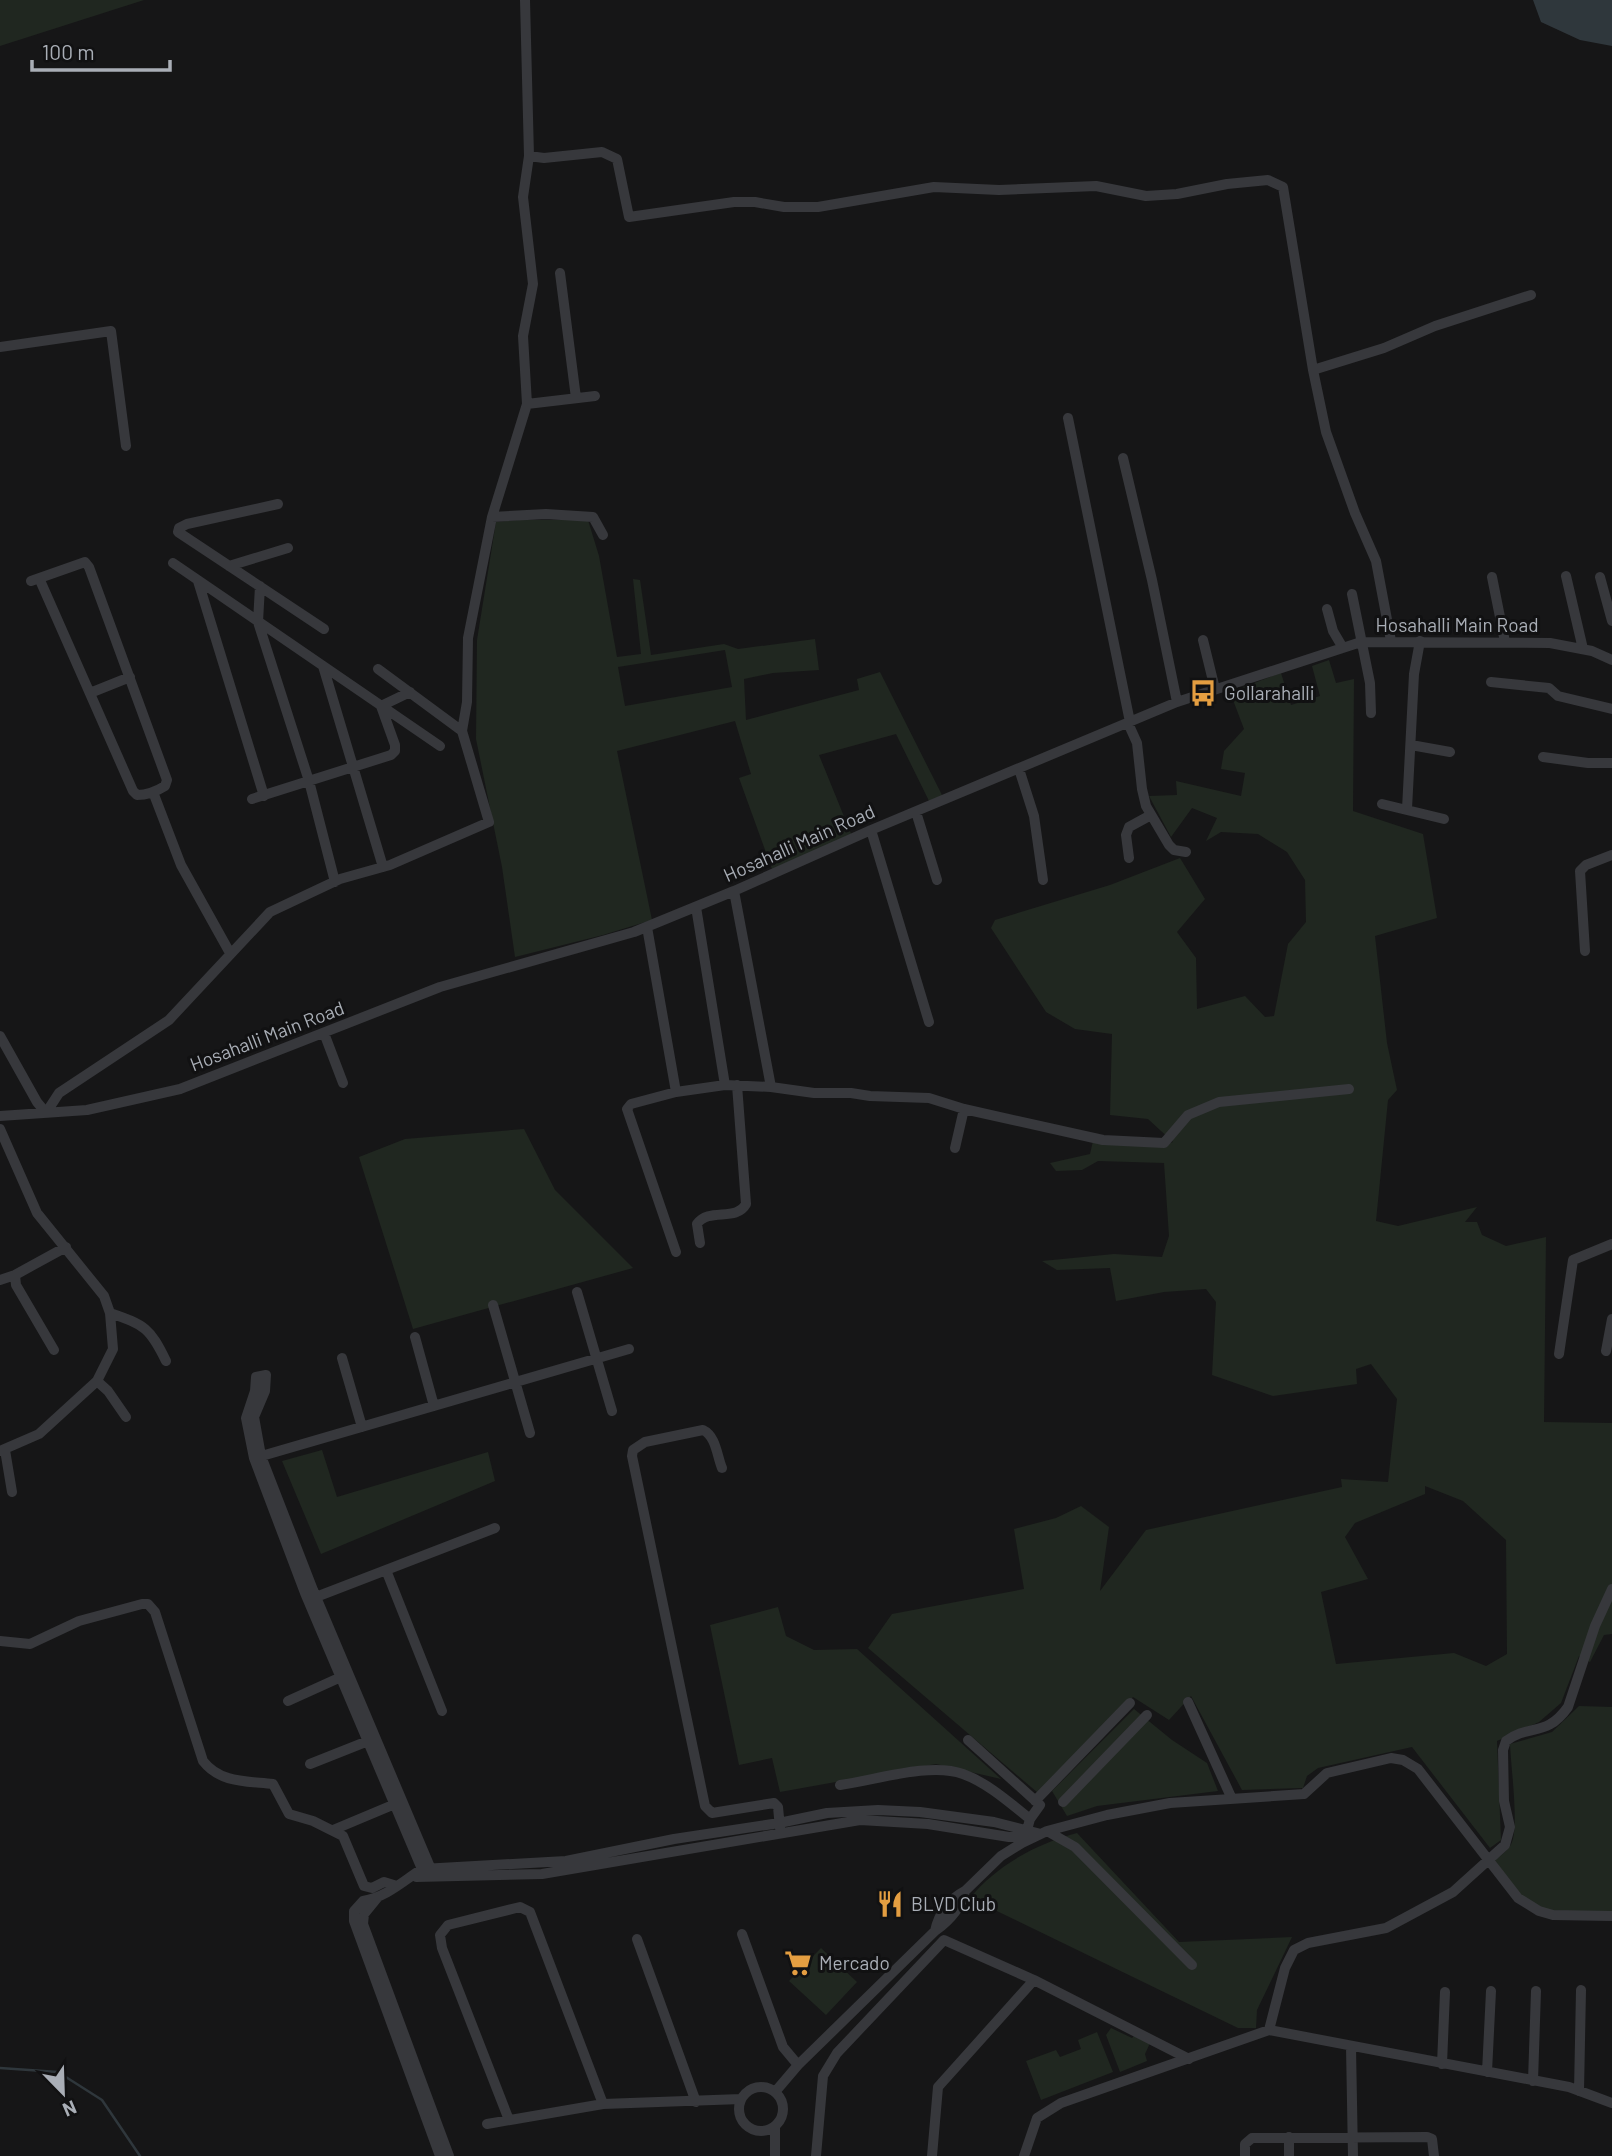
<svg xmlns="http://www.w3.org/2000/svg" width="1612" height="2156" font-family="Barlow,sans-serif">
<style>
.green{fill:#202720;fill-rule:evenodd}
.water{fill:#2f373c}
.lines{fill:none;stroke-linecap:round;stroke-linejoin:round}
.stream{stroke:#2f373c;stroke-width:2.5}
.minor{stroke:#37383c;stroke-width:10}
.labels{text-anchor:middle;stroke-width:6;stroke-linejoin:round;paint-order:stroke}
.street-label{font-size:19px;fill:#a9aeb6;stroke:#111112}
.poi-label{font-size:19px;fill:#a9aeb6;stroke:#111112;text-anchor:start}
</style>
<rect width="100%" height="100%" fill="#161617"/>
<!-- green -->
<path class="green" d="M 0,0 L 144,0 L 0,46 Z
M 519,520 L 588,520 L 599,556 L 617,657 L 641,654 L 633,579 L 640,580 L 651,655 L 724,644 L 738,649 L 815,639 L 819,670 L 773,673 L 744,679 L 746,720 L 859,690 L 857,679 L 880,672 L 943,797 L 930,803 L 896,734 L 819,755 L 852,836 L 772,869 L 739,778 L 751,774 L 735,721 L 617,751 L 652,920 L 603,935 L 515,957 L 502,867 L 476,739 L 477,640 L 496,522 ZM 725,650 L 732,687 L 625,706 L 618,667 Z
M 1329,660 L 1336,683 L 1354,679 L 1353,811 L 1423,834 L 1437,918 L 1375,936 L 1387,1043 L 1397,1090 L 1388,1100 L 1376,1221 L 1398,1226 L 1477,1207 L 1465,1222 L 1477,1222 L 1482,1235 L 1506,1246 L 1546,1237 L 1544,1422 L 1612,1423 L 1612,1634 L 1604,1635 L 1590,1662 L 1579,1656 L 1561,1703 L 1539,1722 L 1497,1741 L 1501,1840 L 1490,1848 L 1412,1747 L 1318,1768 L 1307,1776 L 1303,1788 L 1242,1790 L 1191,1696 L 1169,1720 L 1133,1697 L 1038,1793 L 868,1648 L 892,1614 L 1024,1589 L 1014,1529 L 1056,1518 L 1081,1506 L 1109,1527 L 1100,1591 L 1146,1530 L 1342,1487 L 1341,1479 L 1388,1482 L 1397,1399 L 1371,1364 L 1356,1369 L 1357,1384 L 1273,1396 L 1212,1375 L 1216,1302 L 1206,1289 L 1164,1292 L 1116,1301 L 1110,1268 L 1057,1270 L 1042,1261 L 1114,1254 L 1162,1257 L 1169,1236 L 1164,1163 L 1098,1161 L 1082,1170 L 1056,1171 L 1050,1163 L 1090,1154 L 1093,1141 L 1161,1146 L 1173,1142 L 1148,1119 L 1110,1115 L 1112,1034 L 1075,1029 L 1046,1012 L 991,928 L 995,920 L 1110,885 L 1180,858 L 1205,899 L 1177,932 L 1196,958 L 1197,1009 L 1245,996 L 1265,1017 L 1274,1016 L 1288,944 L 1306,922 L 1305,880 L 1287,852 L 1258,834 L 1221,832 L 1206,841 L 1217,818 L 1192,808 L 1171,837 L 1149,796 L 1177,795 L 1176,781 L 1241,796 L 1245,773 L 1221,769 L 1224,751 L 1244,729 L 1230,692 L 1281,673 L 1291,705 L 1320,696 L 1312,666 ZM 1425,1486 L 1463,1501 L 1506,1540 L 1507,1654 L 1486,1666 L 1454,1653 L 1336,1664 L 1321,1592 L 1368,1579 L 1345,1537 L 1355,1523 L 1425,1494 Z
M 524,1129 L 555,1190 L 633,1268 L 413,1329 L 359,1157 L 405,1139 Z
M 322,1450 L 337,1497 L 488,1452 L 495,1481 L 321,1554 L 282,1461 Z
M 778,1607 L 786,1636 L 814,1650 L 857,1649 L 1001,1779 L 936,1764 L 780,1792 L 772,1758 L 739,1765 L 710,1625 Z
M 1579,1706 L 1612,1707 L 1612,1911 C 1547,1913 1532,1920 1495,1860 C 1502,1855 1511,1848 1513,1839 C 1518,1820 1511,1767 1510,1744 L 1552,1732 Z
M 1134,1709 L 1172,1740 L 1207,1763 L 1218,1791 L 1097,1806 L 1067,1816 L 1052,1791 Z
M 1077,1833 L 1179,1942 L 1292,1937 L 1257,2010 L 1256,2028 L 1238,2028 L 970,1898 C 997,1865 1036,1844 1077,1833 Z
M 821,1948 L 857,1982 L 826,2015 L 789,1981 Z
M 1111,2028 L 1132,2038 L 1135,2035 L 1150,2043 L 1145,2054 L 1147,2061 L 1120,2072 L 1106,2035 Z
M 1097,2032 L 1113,2072 L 1041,2100 L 1026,2061 L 1056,2050 L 1060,2057 L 1081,2049 L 1078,2040 Z"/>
<!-- water -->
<path class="water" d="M 1533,0 L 1612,0 L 1612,46 L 1580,40 L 1541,22 Z"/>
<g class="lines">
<!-- stream -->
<path class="stream" d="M 0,2068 L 58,2072 L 102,2100 L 140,2156"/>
<!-- minor -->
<path class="minor" d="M 525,0 L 529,156 L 523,197 L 533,284 L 523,336 L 527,404
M 529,156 L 544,158 L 602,152 L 617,159 L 629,217 L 734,202 L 755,202 L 784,207 L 818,207 L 934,187 L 999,190 L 1096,186 L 1146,196 L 1177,194 L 1227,184 L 1268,180 L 1283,187 L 1313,370 L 1326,432 L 1355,513 L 1376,561 L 1391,641
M 560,273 L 576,398
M 0,347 L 111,331 L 126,446
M 1313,370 L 1384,348 L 1435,326 L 1531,295
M 595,396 L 527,404 L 492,517 L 546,514 L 593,517 L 603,535
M 1068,418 L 1130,722
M 1123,458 L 1152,580 L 1177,702
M 278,504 L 187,524 L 179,528 L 178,532 L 324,629
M 173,563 L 440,746
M 229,566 L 288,548
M 1566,576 L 1583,649
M 1492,577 L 1505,642
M 1600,577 L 1612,621
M 31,581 L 85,562 L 89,567 L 167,780 L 165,786 C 157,791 146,795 137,795 L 133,791 L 39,578
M 198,581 L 264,796
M 260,586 L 258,622 L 309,781 L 335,882
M 1352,594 L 1370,683 L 1371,713
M 1327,609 L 1333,631 L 1343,648
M 1203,640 L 1215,689
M 323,666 L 383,867
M 378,669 L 462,731
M 1491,682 L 1549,688 L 1558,696 L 1612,709
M 90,693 L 130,677
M 381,706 L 410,692
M 1128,723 L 1137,743 L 1142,789 L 1146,806 L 1169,845 L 1174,850 L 1186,852
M 1411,745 L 1450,752
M 1543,757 L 1588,763 L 1612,763
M 1019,769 L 1034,816 L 1043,880
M 153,792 L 181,865 L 230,953
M 252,799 L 391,755 L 395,751 L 395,745 L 381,706
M 1382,804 L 1444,819
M 1407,809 L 1414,674 L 1420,641
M 916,812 L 937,880
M 871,830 L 929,1022
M 1129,858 L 1126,835 L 1129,827 L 1151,815
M 734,891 L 771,1087
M 696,907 L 725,1085
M 647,927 L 676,1092
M 1585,951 L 1580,871 L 1586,865 L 1612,855
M 324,1033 L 343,1083
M 0,1036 L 37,1102 L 46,1113 L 59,1093 L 169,1020 L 270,912 L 340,879 L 390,865 L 489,822 L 462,731 L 467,702 L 468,638 L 492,517
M 0,1116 L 87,1110 L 180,1089 L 440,987 L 634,932 L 734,891 L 871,830 L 1177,702 L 1361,642 L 1550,643 L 1592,651 L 1612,660
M 0,1129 L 37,1213 L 104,1296 L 110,1313 L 113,1349 L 97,1381 L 39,1434 L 0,1451
M 955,1148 L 964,1109
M 700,1243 L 697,1224 C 709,1207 736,1222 746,1204 L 737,1085
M 676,1252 L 627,1109 L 631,1104 L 676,1092 L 725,1085 L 771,1087 L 814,1093 L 851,1093 L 870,1096 L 929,1098 L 964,1109 L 1103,1140 L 1164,1143 L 1188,1115 L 1219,1102 L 1349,1089
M 15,1275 L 16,1285 L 54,1350
M 0,1280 L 15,1275 L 66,1247
M 577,1292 L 612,1411
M 493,1305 L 530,1433
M 110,1313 C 145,1325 150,1328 166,1361
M 415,1337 L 434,1406
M 1606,1351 L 1612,1319
M 1559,1354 L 1573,1260 L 1612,1244
M 342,1358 L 362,1427
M 97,1381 L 108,1391 L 126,1417
M 5,1450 L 12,1492
M 255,1458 L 629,1349
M 722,1468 C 717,1456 716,1436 703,1430 L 645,1442 L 633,1450 L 632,1456 L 705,1806 L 712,1813 L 774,1803 L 778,1807 L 780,1828
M 386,1570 L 442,1711
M 316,1597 L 495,1528
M 0,1641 L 30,1644 L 79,1621 L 142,1604 L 148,1604 L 155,1612 L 203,1761 C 220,1783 246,1781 273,1784 L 289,1814 L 313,1821 L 343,1836 L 364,1886 L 372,1888 L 384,1882 L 397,1886
M 288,1701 L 341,1677
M 1188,1702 L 1232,1799
M 968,1740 L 1040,1805 L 1030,1819
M 310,1764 L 368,1741
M 840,1785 C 876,1780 930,1762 963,1774 C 988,1783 1010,1803 1030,1819 L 1027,1830
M 1035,1801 L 1130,1703
M 1063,1802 L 1147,1715
M 333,1830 L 395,1804
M 1047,1831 L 1075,1847 L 1192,1965
M 422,1869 L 305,1593 L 254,1458 L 246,1418 L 255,1391 L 256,1377 L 266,1375 L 265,1391 L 254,1417 L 261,1456 L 313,1590 L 430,1867
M 416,1877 L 542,1874 L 860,1820 L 928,1824 L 1009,1837 L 1031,1837
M 965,1891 L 1001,1856 L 1022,1843 L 1047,1831 L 1107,1815 L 1170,1803 L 1304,1794 L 1327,1773 L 1391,1758 L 1403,1760 L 1418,1769 L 1518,1898 L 1539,1911 L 1553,1915 L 1612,1916
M 965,1891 C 961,1908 949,1921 935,1931 C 939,1913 948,1900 965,1891 Z
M 377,1898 L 364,1914 L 363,1924 L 449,2156
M 742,1934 L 783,2047 L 798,2065
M 637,1939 L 696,2102
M 1269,2030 L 1285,1968 L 1294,1950 L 1308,1943 L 1386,1928 L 1453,1892 L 1505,1845 L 1510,1827 L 1504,1801 L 1503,1750 L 1506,1741 C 1530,1723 1546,1738 1568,1707 L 1595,1626 L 1612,1589
M 1351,2047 L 1353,2156
M 1442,2064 L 1445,1992
M 1487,2072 L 1491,1991
M 1533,2081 L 1536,1991
M739 2109a22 22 0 1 1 44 0a22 22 0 1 1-44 0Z
M 1579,2091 L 1581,1990
M 775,2092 L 798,2065 L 935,1931
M 509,2120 L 442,1948 L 440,1935 L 448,1925 L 520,1907 L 530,1912 L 603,2104
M 487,2124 L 603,2104 L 741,2099
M 775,2127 L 775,2156
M 1289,2137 L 1289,2156
M 440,2156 L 354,1921 L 354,1911 L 363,1901 C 387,1897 403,1881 422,1869 L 566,1861 L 674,1839 L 779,1823 L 827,1813 L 878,1810 L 920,1812 L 994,1822 L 1041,1834
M 816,2156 L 823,2076 L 837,2053 L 944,1940 L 1034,1980 L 1189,2059
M 932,2156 L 938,2087 L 1034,1980
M 1024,2156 L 1037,2118 L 1061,2103 L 1269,2030 L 1569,2087 L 1612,2103
M 1245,2156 L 1245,2144 L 1252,2138 L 1427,2137 L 1432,2139 L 1434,2156"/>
</g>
<!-- icons -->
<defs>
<symbol id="bus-bare" viewBox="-9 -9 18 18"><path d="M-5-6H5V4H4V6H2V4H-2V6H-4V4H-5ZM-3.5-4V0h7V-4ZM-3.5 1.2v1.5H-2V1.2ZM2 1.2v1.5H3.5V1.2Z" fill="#e49e41" stroke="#111112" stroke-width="2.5" paint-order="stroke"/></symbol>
<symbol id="restaurant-bare" viewBox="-9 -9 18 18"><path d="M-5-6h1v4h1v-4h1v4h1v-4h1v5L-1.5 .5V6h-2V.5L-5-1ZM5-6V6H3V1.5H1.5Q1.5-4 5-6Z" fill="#e49e41" stroke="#111112" stroke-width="2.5" paint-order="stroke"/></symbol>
<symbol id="supermarket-bare" viewBox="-9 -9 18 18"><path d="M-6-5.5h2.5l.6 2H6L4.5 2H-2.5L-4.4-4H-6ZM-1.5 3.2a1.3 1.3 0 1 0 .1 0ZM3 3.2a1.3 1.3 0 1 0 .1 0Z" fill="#e49e41" stroke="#111112" stroke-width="2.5" paint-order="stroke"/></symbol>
</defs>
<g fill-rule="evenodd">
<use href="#bus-bare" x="1184" y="674" width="38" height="38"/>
<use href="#restaurant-bare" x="871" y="1885" width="38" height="38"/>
<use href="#supermarket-bare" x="779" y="1944" width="38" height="38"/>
</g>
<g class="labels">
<!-- street labels -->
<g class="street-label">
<text x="1457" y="632">Hosahalli Main Road</text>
<text transform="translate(799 843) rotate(-24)" y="7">Hosahalli Main Road</text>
<text transform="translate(267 1036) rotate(-21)" y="7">Hosahalli Main Road</text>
</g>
<!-- poi labels -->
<g class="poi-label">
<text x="1224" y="700">Gollarahalli</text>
<text x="911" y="1911">BLVD Club</text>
<text x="819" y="1970">Mercado</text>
</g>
</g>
<!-- north arrow -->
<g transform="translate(63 2093) rotate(157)" stroke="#111112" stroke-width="5" paint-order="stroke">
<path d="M0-5L12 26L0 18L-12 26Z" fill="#a9aeb6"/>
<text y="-10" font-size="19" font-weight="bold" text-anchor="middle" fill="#a9aeb6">N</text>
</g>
<!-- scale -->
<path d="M32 60v10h138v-10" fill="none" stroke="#a9aeb6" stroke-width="3.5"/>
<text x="42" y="60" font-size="21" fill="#a9aeb6" stroke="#111112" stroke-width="5" paint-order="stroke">100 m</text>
</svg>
